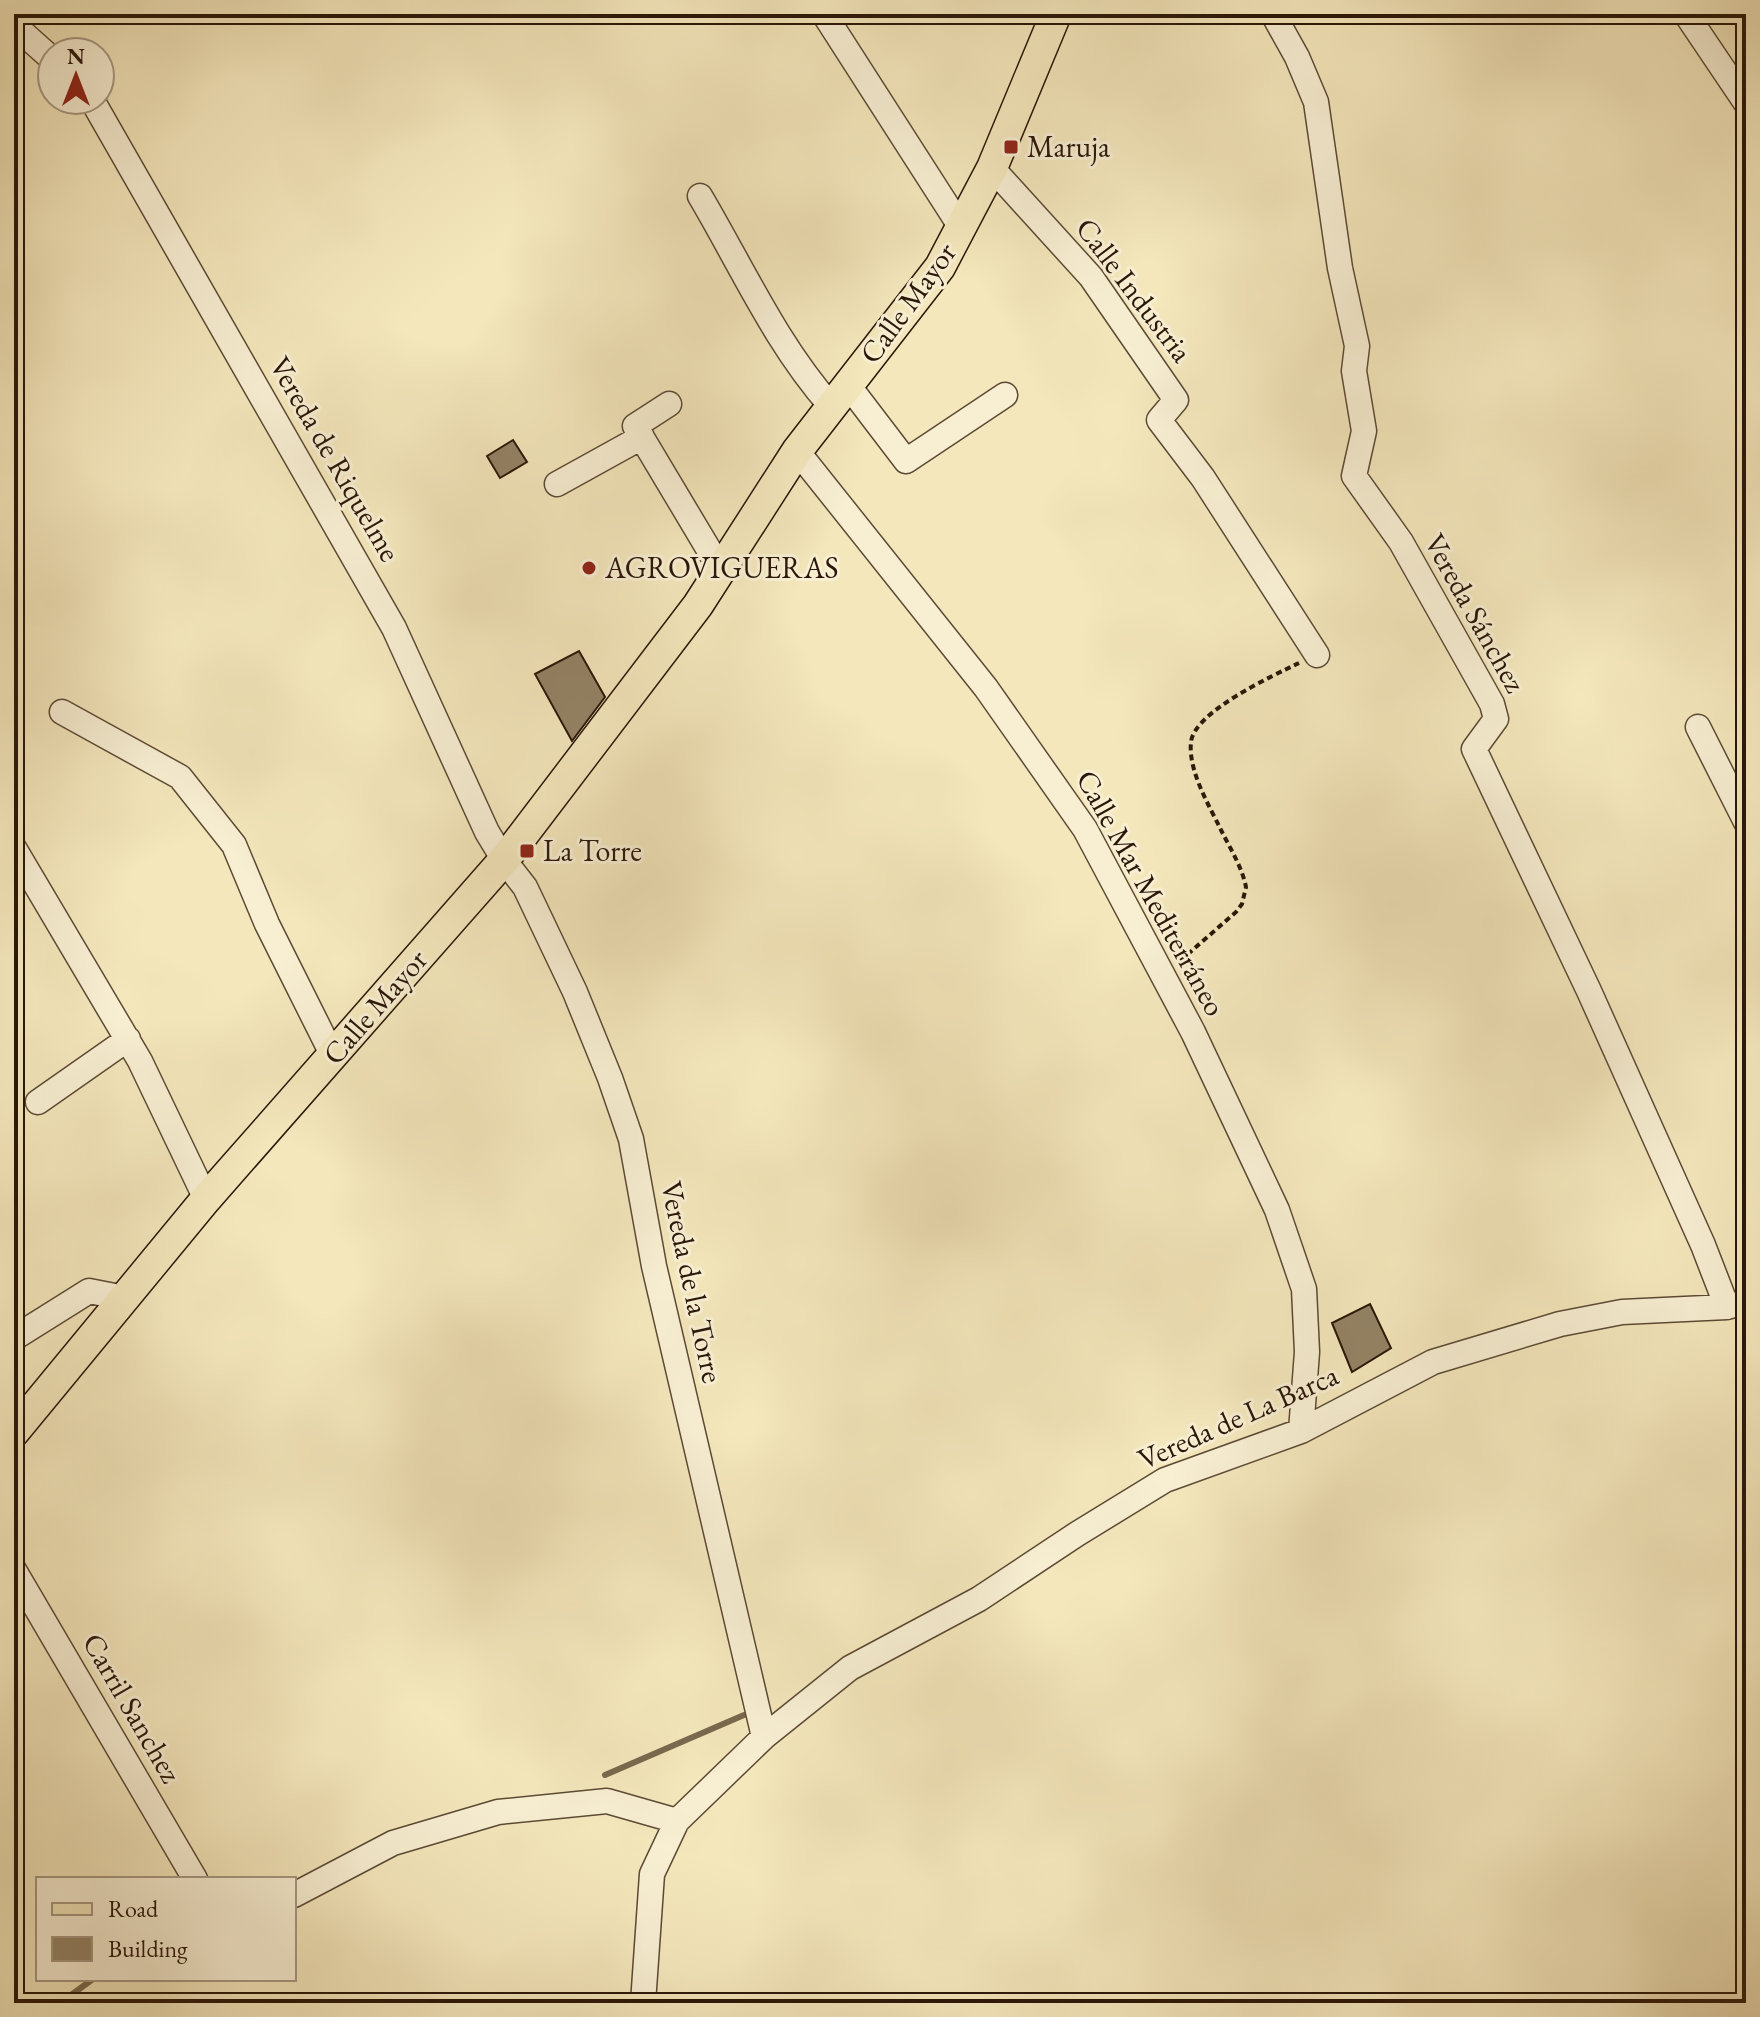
<svg xmlns="http://www.w3.org/2000/svg" width="1760" height="2017" font-family="'EB Garamond',serif">
<style>
.lines{fill:none;stroke-linecap:round;stroke-linejoin:round}
.stream{stroke:#7a694f;stroke-width:6}
.building{fill:#938366;stroke:#2a1608;stroke-width:2}
.minor-casing{stroke:#5c4a35;stroke-width:27}
.major-casing{stroke:#2a1608;stroke-width:33}
.path{stroke:#2a1608;stroke-width:4;stroke-dasharray:6 4;stroke-linecap:butt}
.minor{stroke:#f8efd3;stroke-width:24}
.major{stroke:#f4e7bc;stroke-width:30}
.poi-dot{fill:#8f2418;stroke:#f8efd3;stroke-width:3}
.labels{text-anchor:middle;stroke-width:6;stroke-linejoin:round;paint-order:stroke}
.poi-label{font-size:30px;fill:#2a1608;stroke:#f8efd3;text-anchor:start}
.street-label{font-size:30px;fill:#2a1608;stroke:#f8efd3}
</style>
<rect width="100%" height="100%" fill="#f4e7bc"/>
<filter id="stains"><feTurbulence type="fractalNoise" baseFrequency=".0025" numOctaves="4"/><feColorMatrix values="0 0 0 0 .2 0 0 0 0 .09 0 0 0 0 .02 0 0 0 .5 -.17"/></filter>
<radialGradient id="worn" r=".72"><stop offset=".6" stop-color="#630" stop-opacity="0"/><stop offset="1" stop-color="#630" stop-opacity=".3"/></radialGradient>
<g class="lines">
<!-- stream -->
<path class="stream" d="M 605,1775 L 744,1715
M 60,2003 L 93,1979"/>
</g>
<!-- building -->
<path class="building" d="M 513,440 L 527,462 L 500,478 L 487,456 Z
M 579,651 L 605,697 L 572,741 L 535,674 Z
M 1370,1304 L 1391,1348 L 1352,1372 L 1332,1323 Z"/>
<g class="lines">
<defs>
<path id="minor" d="M 824,14 L 962,229
M 1273,14 L 1297,57 L 1316,102 L 1340,268 L 1357,346 L 1354,371 L 1364,431 L 1354,476 L 1401,542 L 1492,704 L 1496,719 L 1474,749 L 1589,991 L 1703,1245 L 1727,1307
M 1686,14 L 1746,103
M 14,25 L 52,59
M 92,100 L 394,628 L 487,832 L 504,860 L 525,887 L 575,992 L 610,1078 L 631,1139 L 654,1266 L 764,1737
M 992,168 L 1091,277 L 1176,400 L 1159,420 L 1203,478 L 1317,655
M 700,196 C 742,267 776,344 831,406
M 848,385 L 906,461 L 1005,395
M 669,404 L 635,426 L 721,570
M 797,451 L 986,688 L 1085,829 L 1193,1032 L 1277,1210 L 1304,1289 L 1307,1352 L 1301,1431
M 557,484 L 642,437
M 62,712 L 180,777 L 234,845 L 267,924 L 332,1054
M 1698,727 L 1746,822
M 14,848 L 140,1061 L 206,1199
M 38,1102 L 128,1039
M 14,1338 L 89,1291 L 125,1298
M 14,1570 L 195,1879
M 294,1895 L 393,1843 L 498,1812 L 607,1801 L 677,1821
M 643,2003 L 652,1874 L 677,1821 L 764,1737 L 850,1668 L 979,1599 L 1077,1534 L 1165,1480 L 1301,1431 L 1433,1362 L 1560,1324 L 1622,1312 L 1727,1307 L 1746,1302"/>
<path id="major" d="M 14,1432 L 206,1199 L 504,860 L 698,605 L 797,451 L 940,267 L 992,168 L 1056,14"/>
</defs>
<!-- minor casing -->
<use href="#minor" class="minor-casing"/>
<!-- major casing -->
<use href="#major" class="major-casing"/>
<!-- path -->
<path class="path" d="M 1180,961 L 1236,912 L 1242,904 L 1246,887 C 1242,867 1230,848 1221,830 C 1209,805 1188,771 1191,742 C 1194,712 1272,676 1299,663"/>
<!-- minor -->
<use href="#minor" class="minor"/>
<!-- major -->
<use href="#major" class="major"/>
</g>
<!-- markers -->
<g class="poi-dot">
<rect x="1003" y="139" width="16" height="16" rx="4"/>
<circle cx="589" cy="568" r="8"/>
<rect x="519" y="843" width="16" height="16" rx="4"/>
</g>
<g class="labels">
<!-- poi labels -->
<g class="poi-label">
<text x="1027" y="157">Maruja</text>
<text x="605" y="578">AGROVIGUERAS</text>
<text x="543" y="861">La Torre</text>
</g>
<!-- street labels -->
<g class="street-label">
<text transform="translate(1134 290) rotate(53)" y="10">Calle Industria</text>
<text transform="translate(908 303) rotate(-54)" y="10">Calle Mayor</text>
<text transform="translate(335 459) rotate(60)" y="10">Vereda de Riquelme</text>
<text transform="translate(1475 613) rotate(61)" y="10">Vereda Sánchez</text>
<text transform="translate(1151 893) rotate(61)" y="10">Calle Mar Mediterráneo</text>
<text transform="translate(375 1007) rotate(-49)" y="10">Calle Mayor</text>
<text transform="translate(692 1282) rotate(78)" y="10">Vereda de la Torre</text>
<text transform="translate(1238 1417) rotate(-24)" y="10">Vereda de La Barca</text>
<text transform="translate(132 1708) rotate(60)" y="10">Carril Sanchez</text>
</g>
</g>
<!-- margin -->
<rect width="1760" height="2017" fill="none" stroke="#f4e7bc" stroke-width="48"/>
<rect x="16" y="16" width="1728" height="1985" fill="none" stroke="#2a1608" stroke-width="4"/>
<rect x="24" y="24" width="1712" height="1969" fill="none" stroke="#2a1608" stroke-width="2"/>
<!-- legend -->
<rect x="36" y="1877" width="260" height="104" fill="#f8efd3" stroke="#a69882" stroke-width="2"/>
<rect x="52" y="1903" width="40" height="12" fill="#f4e7bc" stroke="#a69882" stroke-width="2"/>
<text x="108" y="1917" font-size="24" fill="#2a1608">Road</text>
<rect x="52" y="1937" width="40" height="24" fill="#938366" stroke="#a69882" stroke-width="2"/>
<text x="108" y="1957" font-size="24" fill="#2a1608">Building</text>
<!-- north arrow -->
<g transform="translate(76 76)"><circle r="38" fill="#f8efd3" stroke="#a69882" stroke-width="2"/>
<path d="M0-6L14 30L0 20L-14 30Z" fill="#8f2418"/>
<text y="-12" font-size="22" font-weight="bold" text-anchor="middle" fill="#2a1608">N</text>
</g>
<rect width="100%" height="100%" filter="url(#stains)"/>
<rect width="100%" height="100%" fill="url(#worn)"/>
</svg>
